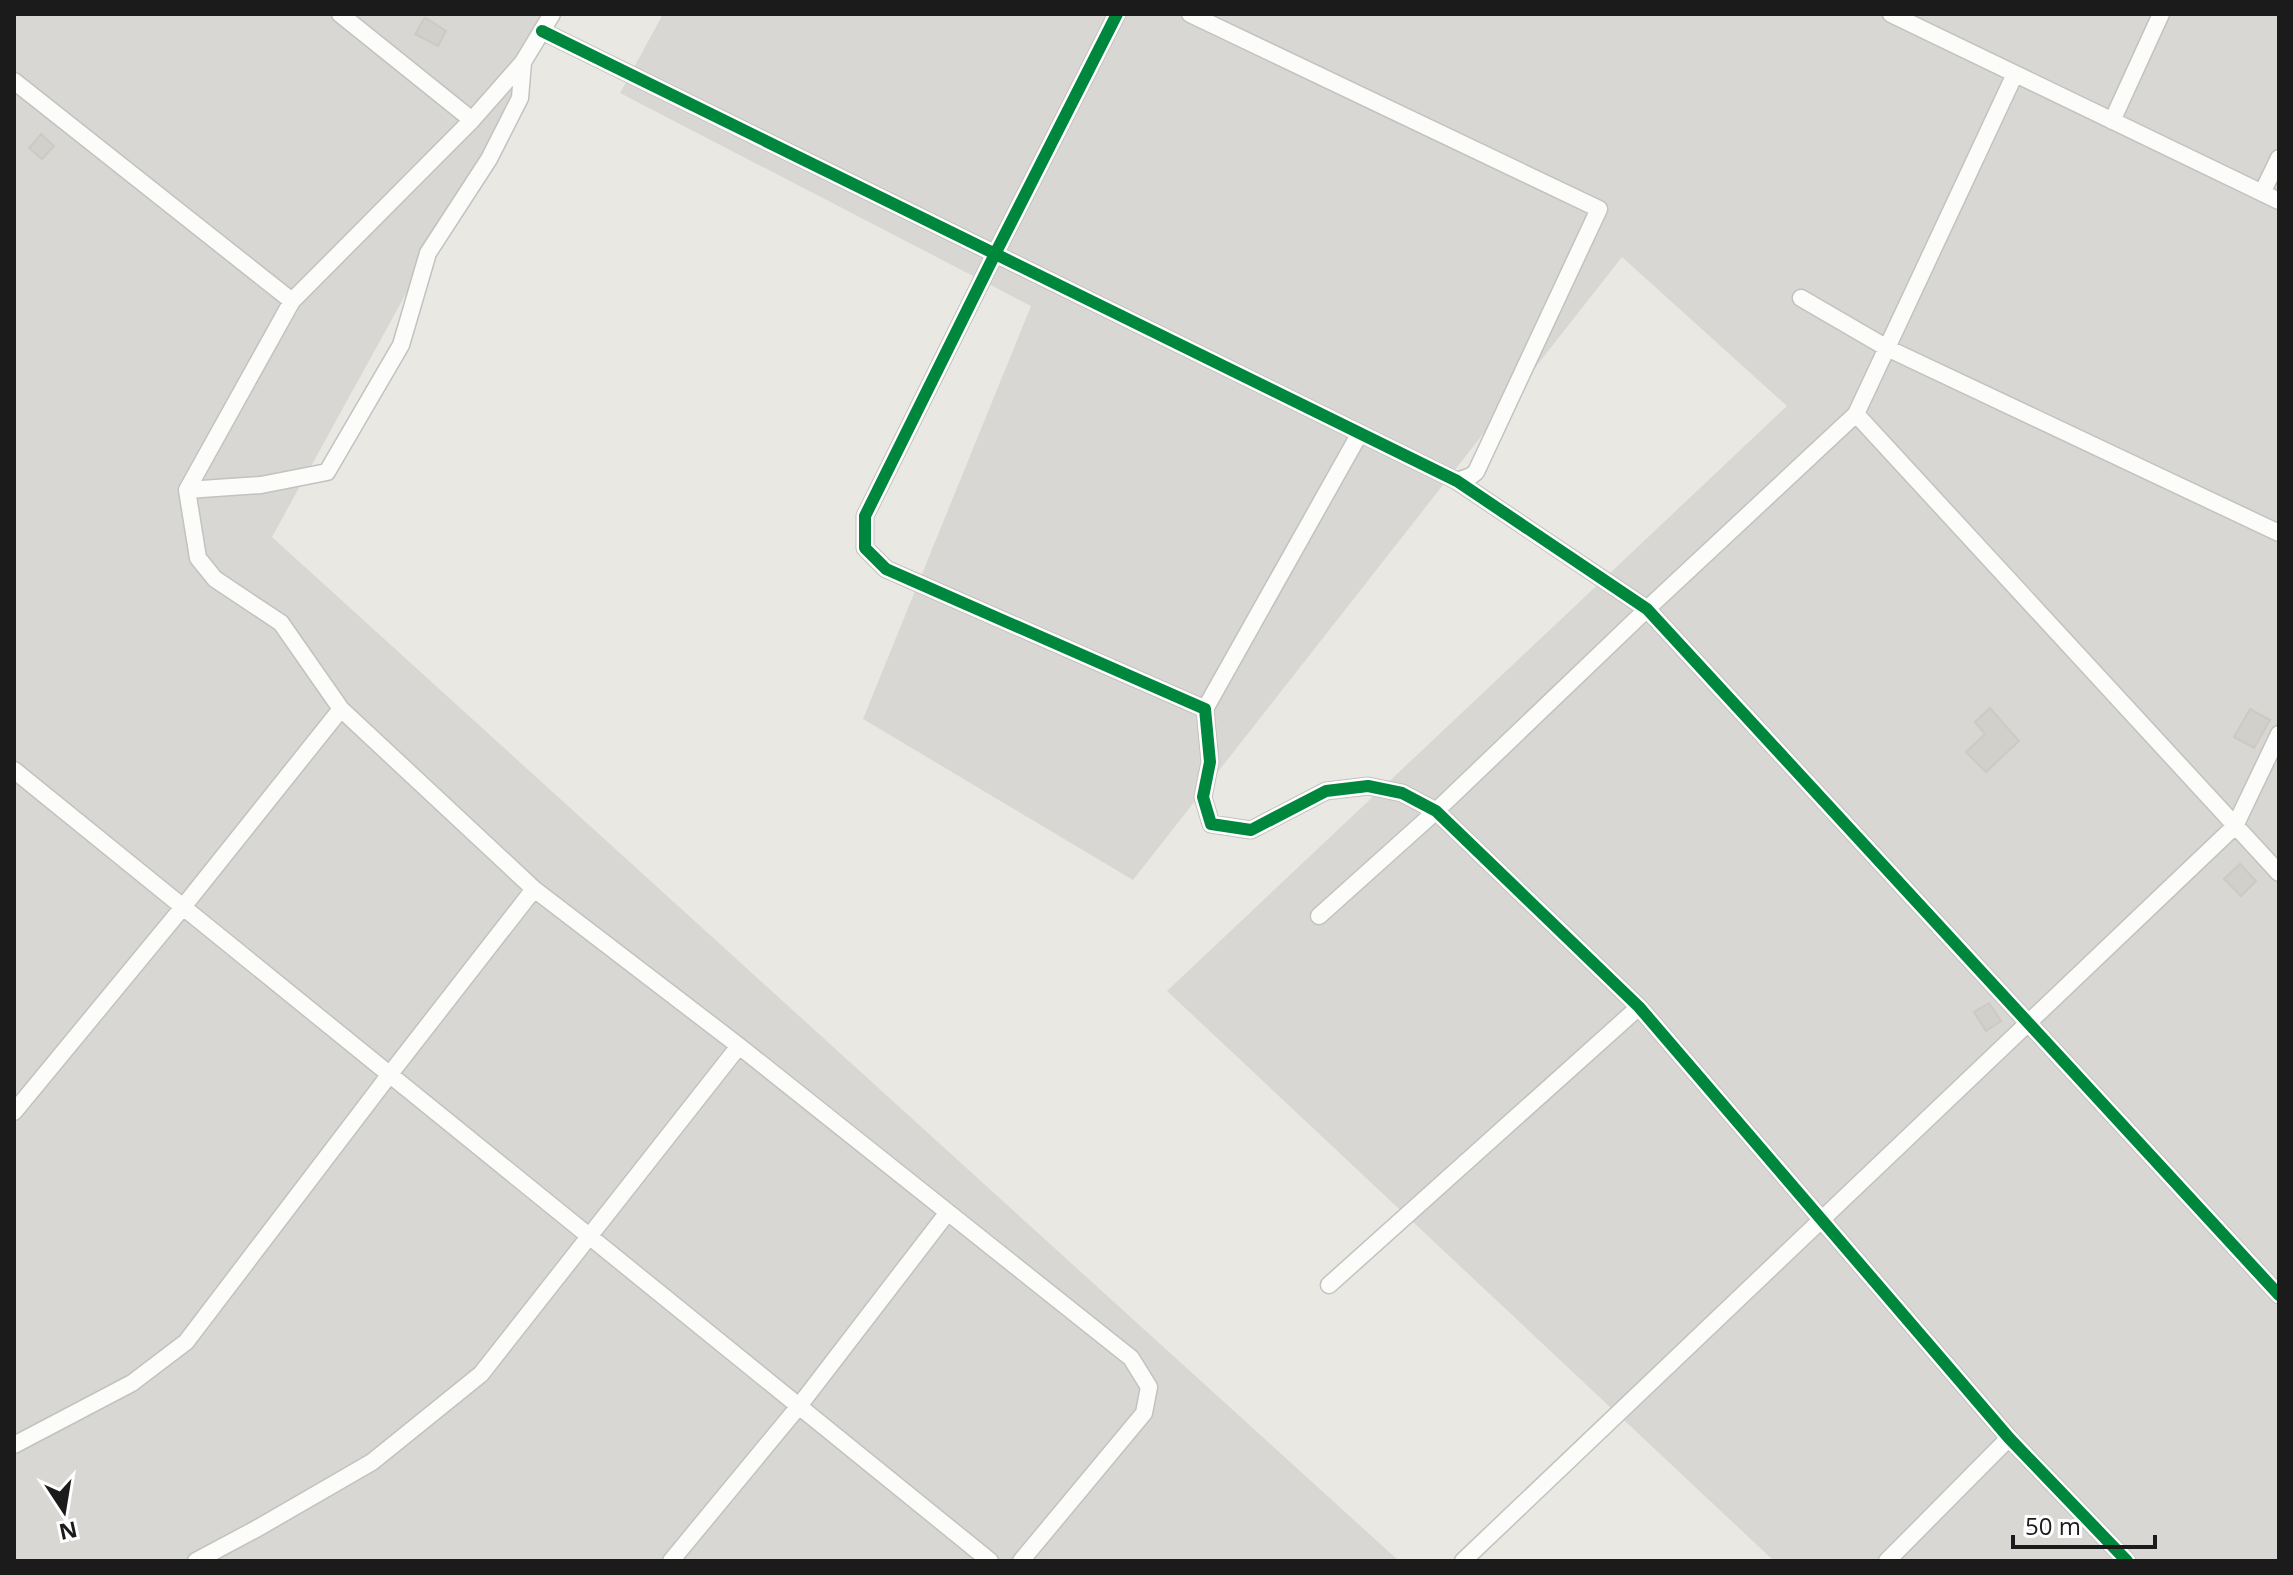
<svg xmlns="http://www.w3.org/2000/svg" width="2293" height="1575" font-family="'Open Sans',sans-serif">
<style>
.residential{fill:#d9d7d4}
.building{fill:#d2d0cb;stroke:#cdc9c4;stroke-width:2}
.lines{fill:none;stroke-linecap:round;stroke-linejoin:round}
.minor-casing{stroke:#c2c2bf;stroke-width:19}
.minor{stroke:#fcfcfb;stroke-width:16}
.cycleway-casing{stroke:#fff;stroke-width:17}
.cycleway{stroke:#00873e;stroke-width:12}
</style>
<rect width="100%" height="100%" fill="#eae8e2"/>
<!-- residential -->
<path class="residential" d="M 14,14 L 560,14 L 272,537 L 1399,1561 L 14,1561 Z
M 663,14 L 2279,14 L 2279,1561 L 1774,1561 L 1167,991 L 1787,406 L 1622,257 L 1133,880 L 863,719 L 1031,306 L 620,93 Z"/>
<!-- building -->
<path class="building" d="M 426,18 L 446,31 L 438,46 L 415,34 L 424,19 Z
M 41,134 L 54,146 L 42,159 L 29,148 Z
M 1990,708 L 2019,741 L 1986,772 L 1966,752 L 1985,734 L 1975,722 Z
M 2250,709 L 2270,720 L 2254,748 L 2234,737 Z
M 2240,864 L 2256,881 L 2241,896 L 2224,879 Z
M 1989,1003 L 2001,1021 L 1986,1031 L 1974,1012 Z"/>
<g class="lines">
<defs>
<path id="minor" d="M 340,14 L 472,120
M 552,14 L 523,62 L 472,120 L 292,301 L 187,490 L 198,558 L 215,579 L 281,623 L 341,709 L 534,889 L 739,1046 L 1131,1358 L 1149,1387 L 1144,1413 L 1021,1561
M 1117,14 L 995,254 L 865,516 L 865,548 L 886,569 L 1205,709 L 1210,762 L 1203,797 L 1211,824 L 1251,830 L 1326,791 L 1368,786 L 1402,793 L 1436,811 L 1639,1007 L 2009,1438 L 2127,1561
M 1190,14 L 1599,209 L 1476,472 L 1471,476 L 1457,481
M 1891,14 L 2279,201
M 542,31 L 1457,481 L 1647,609 L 2279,1295
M 14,81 L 292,301
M 2112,121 L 2161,14
M 2262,193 L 2279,158
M 1801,298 L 1887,348 L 2279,533
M 1856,414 L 2279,873
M 187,490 L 261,485 L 327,472 L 401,345 L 428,253 L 489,159 L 520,98 L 523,62
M 1205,709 L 1360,433
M 14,770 L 990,1561
M 1319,916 L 1436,811 L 1647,609 L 1856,414 L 2015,74
M 14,1112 L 183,907 L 341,709
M 1329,1285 L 1639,1007
M 14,1445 L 132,1383 L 186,1342 L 390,1074 L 534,889
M 196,1561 L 256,1529 L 372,1462 L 481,1374 L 739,1046
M 671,1561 L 799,1406 L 948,1212
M 1463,1561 L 2235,826 L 2279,734
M 1887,1561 L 2009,1438"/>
</defs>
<!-- minor casing -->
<use href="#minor" class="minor-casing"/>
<!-- minor -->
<use href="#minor" class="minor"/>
<defs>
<path id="cycleway" d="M 1117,14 L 995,254 L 865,516 L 865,548 L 886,569 L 1205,709 L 1210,762 L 1203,797 L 1211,824 L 1251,830 L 1326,791 L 1368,786 L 1402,793 L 1436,811 L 1639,1007 L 2009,1438 L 2127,1561
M 542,31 L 1457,481 L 1647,609 L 2279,1295"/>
</defs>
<!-- cycleway casing -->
<use href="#cycleway" class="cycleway-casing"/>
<!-- cycleway -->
<use href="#cycleway" class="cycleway"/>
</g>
<!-- border -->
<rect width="2293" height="1575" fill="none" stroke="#1b1b1b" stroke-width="32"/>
<!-- north arrow -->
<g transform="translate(64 1511) rotate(168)" stroke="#ffffff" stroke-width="6" paint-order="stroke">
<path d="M0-6L14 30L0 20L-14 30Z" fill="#1b1b1b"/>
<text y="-12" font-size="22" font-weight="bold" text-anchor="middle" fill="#1b1b1b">N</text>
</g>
<!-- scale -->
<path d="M2013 1535v12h142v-12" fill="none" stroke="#1b1b1b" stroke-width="4"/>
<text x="2025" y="1535" font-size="24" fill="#1b1b1b" stroke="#ffffff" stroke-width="6" paint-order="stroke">50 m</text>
</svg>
